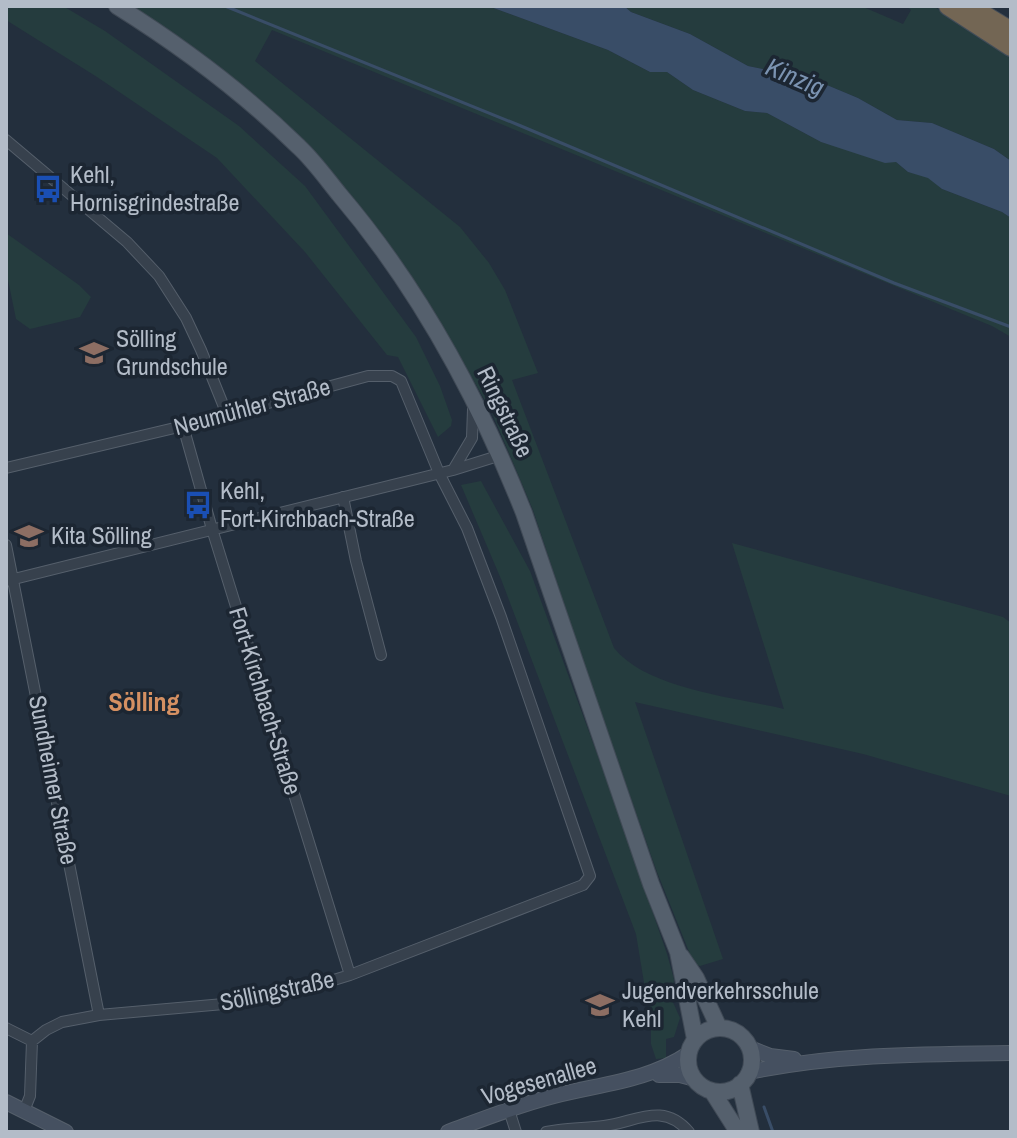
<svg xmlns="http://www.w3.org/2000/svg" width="1017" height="1138" font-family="'Archivo Narrow',sans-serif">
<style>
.green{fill:#253c3e}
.water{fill:#394d67}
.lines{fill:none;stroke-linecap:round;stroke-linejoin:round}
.stream{stroke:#394d67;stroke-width:3}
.street-casing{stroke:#555f6b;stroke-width:12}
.secondary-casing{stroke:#555f6b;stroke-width:16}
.primary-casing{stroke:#404a56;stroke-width:18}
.highway-casing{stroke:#424c58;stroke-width:20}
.street{stroke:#37414d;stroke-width:10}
.secondary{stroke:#455060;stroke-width:14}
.primary{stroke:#55606d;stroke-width:16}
.highway{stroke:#736654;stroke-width:18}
.labels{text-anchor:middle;stroke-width:7;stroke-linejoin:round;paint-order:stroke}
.poi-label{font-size:24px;fill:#b3bcc8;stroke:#1c2632;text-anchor:start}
.street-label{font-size:24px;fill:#b3bcc8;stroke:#1c2632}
.water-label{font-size:26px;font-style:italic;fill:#7b93b1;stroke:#1c2632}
.neighbourhood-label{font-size:26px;font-weight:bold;fill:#d59062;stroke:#1c2632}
</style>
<rect width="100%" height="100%" fill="#232f3d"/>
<!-- green -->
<path class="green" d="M 6,6 L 63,6 L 105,31 L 239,126 L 305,186 L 416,337 L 440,386 L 452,420 L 451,426 L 438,437 L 398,357 L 387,355 L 305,252 L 217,158 L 97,77 L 6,20 Z
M 126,6 L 488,6 L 608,50 L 650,72 L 667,72 L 693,90 L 745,111 L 767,113 L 821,142 L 896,162 L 908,172 L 928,177 L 942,189 L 1002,212 L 1011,218 L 1011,337 L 992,326 L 272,30 L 255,61 L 460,227 L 489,263 L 505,290 L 538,373 L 512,380 L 614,648 C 647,689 733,697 784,709 L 732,543 L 1003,617 L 1011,623 L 1011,796 L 863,754 L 635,702 L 723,959 L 700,966 L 694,964 L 657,872 L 597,703 L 533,510 L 492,413 L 459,355 L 420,290 L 351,199 Z
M 624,6 L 861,6 L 903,24 L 911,10 L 906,6 L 933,6 L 1011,56 L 1011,161 L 994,149 L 932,123 L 897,120 L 858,98 L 815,80 L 748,66 L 690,34 L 631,12 Z
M 6,233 L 79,285 L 91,297 L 80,317 L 30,329 L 16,319 L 6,270 Z
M 481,481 L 530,571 L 622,822 L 667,954 L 674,979 L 672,1000 L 680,1018 L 674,1037 L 666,1039 L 666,1058 L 656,1059 L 651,1044 L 651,1025 L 636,934 L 501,579 L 461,485 Z"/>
<!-- water -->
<path class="water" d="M 488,6 L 624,6 L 631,12 L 690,34 L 748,66 L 815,80 L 858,98 L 897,120 L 932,123 L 994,149 L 1011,161 L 1011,218 L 1002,212 L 942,189 L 928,178 L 908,172 L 896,162 L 885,163 L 821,142 L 767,113 L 745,111 L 693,90 L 667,72 L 650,72 L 608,50 Z"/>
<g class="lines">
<!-- stream -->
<path class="stream" d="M 225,6 L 521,126 L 894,283 L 1011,327
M 764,1107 L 773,1132"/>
<defs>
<path id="street" d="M 6,140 L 127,242 L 159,276 L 186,318 L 201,350 L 226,412
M 183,426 L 212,529 L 350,975
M 6,468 L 183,426 L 368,376 L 392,376 L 401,381 L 439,473 L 467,528 L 501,617 L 590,876 L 583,885 L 350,975 L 298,991 L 235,1003 L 99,1015 L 62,1022 L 46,1030 L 32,1041 L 30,1096 L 24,1111
M 453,470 L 472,438 L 473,409
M 343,497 L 356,561 L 381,655
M 6,545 L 99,1015
M 6,581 L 453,470 L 501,455
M 6,1028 L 32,1041
M 509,1110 L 516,1132
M 559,1130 C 574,1128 589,1128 604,1126 C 636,1122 663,1101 689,1132
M 546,1132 L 559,1130 L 562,1132"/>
<path id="secondary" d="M 750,1048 L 770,1056 L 794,1059
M 749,1072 C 836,1054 923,1054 1011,1053
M 659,1075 L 680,1075 L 695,1079
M 6,1102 L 66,1132
M 448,1132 C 483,1119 518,1105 554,1096 C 600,1084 648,1081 688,1054"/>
<path id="primary" d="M 117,6 C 181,46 245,94 299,147 C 314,161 326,178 339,194 C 420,289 478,397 524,513 L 651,884 L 678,952 L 695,1039
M 681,956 L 696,978 L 719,1028
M688 1060a32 32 0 1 1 64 0a32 32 0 1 1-64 0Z
M 740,1084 L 751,1132
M 712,1091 L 738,1132"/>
<path id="highway" d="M 948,6 L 1011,47
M 970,6 L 1011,31"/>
</defs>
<!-- street casing -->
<use href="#street" class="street-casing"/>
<!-- secondary casing -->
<use href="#secondary" class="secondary-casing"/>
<!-- primary casing -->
<use href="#primary" class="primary-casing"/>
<!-- highway casing -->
<use href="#highway" class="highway-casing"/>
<!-- street -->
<use href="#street" class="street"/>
<!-- secondary -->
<use href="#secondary" class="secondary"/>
<!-- primary -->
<use href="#primary" class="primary"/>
<!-- highway -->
<use href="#highway" class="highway"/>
</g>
<!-- icons -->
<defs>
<symbol id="bus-bare" viewBox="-9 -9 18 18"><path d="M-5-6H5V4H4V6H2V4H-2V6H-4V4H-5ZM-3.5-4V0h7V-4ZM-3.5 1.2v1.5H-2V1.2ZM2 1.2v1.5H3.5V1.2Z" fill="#1a4fb4" stroke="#1c2632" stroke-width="2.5" paint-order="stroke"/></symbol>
<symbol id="school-bare" viewBox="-9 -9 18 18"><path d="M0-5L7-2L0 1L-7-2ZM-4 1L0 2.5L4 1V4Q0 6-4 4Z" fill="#8d6e63" stroke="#1c2632" stroke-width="2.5" paint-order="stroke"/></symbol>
</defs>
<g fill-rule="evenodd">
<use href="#bus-bare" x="28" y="169" width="40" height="40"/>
<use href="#school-bare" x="74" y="333" width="40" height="40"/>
<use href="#bus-bare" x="178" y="485" width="40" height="40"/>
<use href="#school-bare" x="9" y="516" width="40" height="40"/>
<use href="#school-bare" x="580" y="985" width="40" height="40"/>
</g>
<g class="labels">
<!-- poi labels -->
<g class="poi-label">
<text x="70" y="183">Kehl,<tspan x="70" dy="28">Hornisgrindestraße</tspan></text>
<text x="116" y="347">Sölling<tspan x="116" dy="28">Grundschule</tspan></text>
<text x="220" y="499">Kehl,<tspan x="220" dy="28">Fort-Kirchbach-Straße</tspan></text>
<text x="51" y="544">Kita Sölling</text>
<text x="622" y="999">Jugendverkehrsschule<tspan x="622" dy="28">Kehl</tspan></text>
</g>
<!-- street labels -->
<g class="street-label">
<text transform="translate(252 407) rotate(-15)" y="8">Neumühler Straße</text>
<text transform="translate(505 412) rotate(64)" y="8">Ringstraße</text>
<text transform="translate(265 701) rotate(73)" y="8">Fort-Kirchbach-Straße</text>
<text transform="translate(53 780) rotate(79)" y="8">Sundheimer Straße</text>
<text transform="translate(277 991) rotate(-12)" y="8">Söllingstraße</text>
<text transform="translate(539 1081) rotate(-16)" y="8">Vogesenallee</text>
</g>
<!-- water labels -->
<g class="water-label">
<text transform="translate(795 77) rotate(23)" y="9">Kinzig</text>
</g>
<!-- neighbourhood labels -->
<g class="neighbourhood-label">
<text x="144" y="711">Sölling</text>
</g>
</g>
<!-- border -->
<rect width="1017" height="1138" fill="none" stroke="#b3bcc8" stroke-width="16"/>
</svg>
